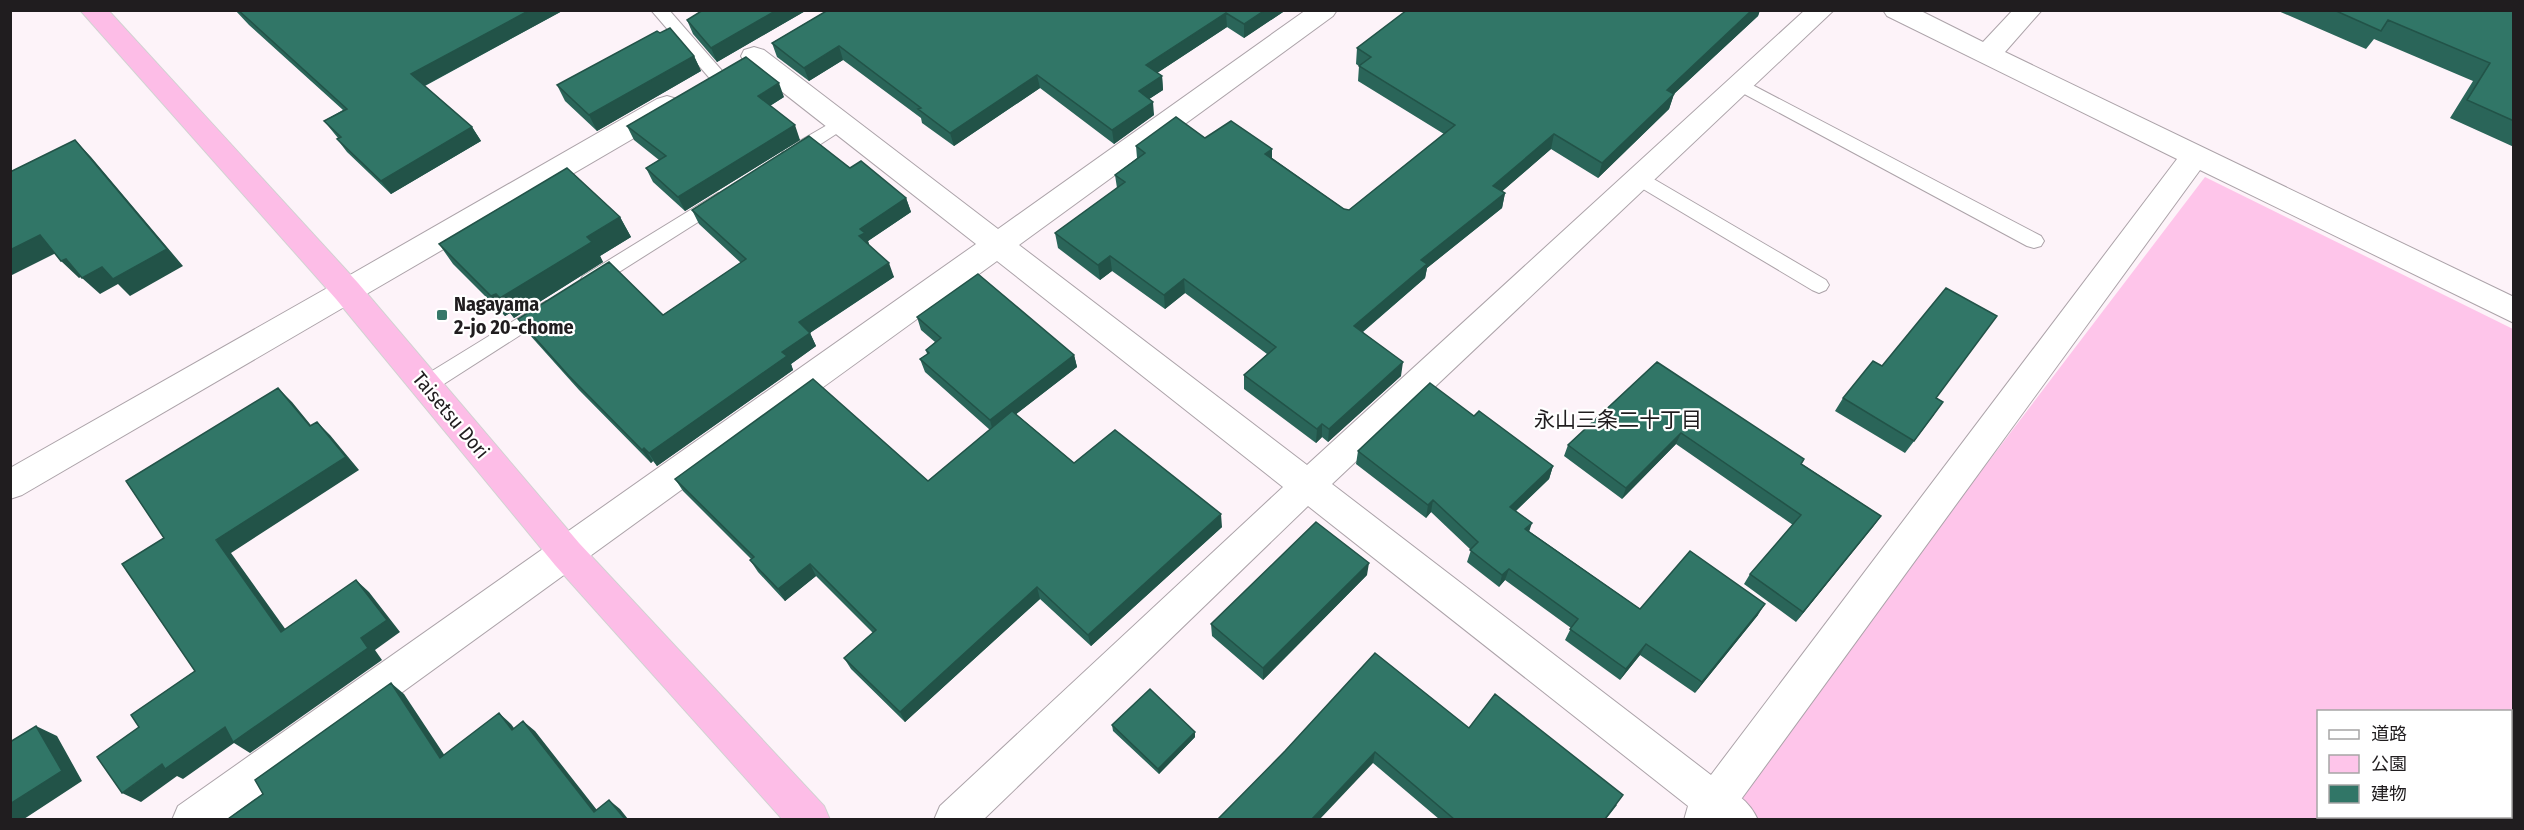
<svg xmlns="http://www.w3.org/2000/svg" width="2524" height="830" font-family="'Fira Sans Condensed','Noto Sans JP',sans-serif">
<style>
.green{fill:#fec5ea;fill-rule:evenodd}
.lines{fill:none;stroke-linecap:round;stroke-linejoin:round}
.lane-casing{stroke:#aca3a9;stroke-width:2}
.street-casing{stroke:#aca3a9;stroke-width:2}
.secondary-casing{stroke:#aca3a9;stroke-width:2}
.highway-casing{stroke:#d2d2d2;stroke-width:2}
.lane{fill:#fff;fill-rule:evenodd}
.street{fill:#fff;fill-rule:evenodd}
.secondary{fill:#fff;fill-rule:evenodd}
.highway{fill:#fdbde7;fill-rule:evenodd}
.wall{fill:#2a6559}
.shaded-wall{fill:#225348}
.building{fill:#317667;stroke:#225348;stroke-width:1.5}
.poi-dot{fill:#367869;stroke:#fff;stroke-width:2}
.labels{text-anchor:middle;stroke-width:4.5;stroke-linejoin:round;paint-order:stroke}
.poi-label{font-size:20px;font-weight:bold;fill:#201d1f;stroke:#fff;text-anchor:start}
.street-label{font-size:20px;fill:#201d1f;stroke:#fff}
.neighbourhood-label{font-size:21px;fill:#201d1f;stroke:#fff}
</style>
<rect width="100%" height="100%" fill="#fdf3f9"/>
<!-- green -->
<path class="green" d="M 2205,177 L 2513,329 L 2513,819 L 1754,820 L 1730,801 ZM 2318,712 L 2510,712 L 2510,816 L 2318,816 Z"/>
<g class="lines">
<defs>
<path id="lane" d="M 651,10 L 669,10 L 724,73 L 727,77 L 724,81 L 712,81 Z
M 1741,79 L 2041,236 L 2044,241 L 2041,246 L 2034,248 L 2027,246 L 1735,89 L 1732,85 L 1735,81 Z
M 841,117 L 847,119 L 850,123 L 847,127 L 796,160 L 790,161 L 784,160 L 781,155 L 784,150 Z
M 1640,171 L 1826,280 L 1829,285 L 1826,290 L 1819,293 L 1812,290 L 1633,183 L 1631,178 L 1633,173 Z
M 718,193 L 725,195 L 727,200 L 725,205 L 597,286 L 590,288 L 583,286 L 580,281 L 583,276 Z
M 546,301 L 553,304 L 556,309 L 553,314 L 433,391 L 426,393 L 419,391 L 416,385 L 419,379 Z"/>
<path id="street" d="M 1306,10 L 1337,10 L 1333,16 L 1019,245 L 1307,465 L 1805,10 L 1834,10 L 1332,484 L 1711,775 L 2177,159 L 1887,16 L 1883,10 L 1919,10 L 1983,42 L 2013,10 L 2042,10 L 2005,52 L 2514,297 L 2514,323 L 2200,170 L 1726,820 L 1684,820 L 1688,806 L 1308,506 L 983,820 L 934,820 L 940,806 L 1283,487 L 997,261 L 226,820 L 172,820 L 178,806 L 976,244 L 744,62 L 741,56 L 744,50 L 754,47 L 764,50 L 998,229 Z
M 667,96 L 677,99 L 681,106 L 677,113 L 358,299 L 347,303 L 336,299 L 332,291 L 336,283 L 657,99 Z"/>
<path id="secondary" d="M 347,279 L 358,283 L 362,291 L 358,299 L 22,495 L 10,499 L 10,468 L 336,283 Z
M 1715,783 C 1734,791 1749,800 1758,820 L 1706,820 L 1701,816 L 1695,802 L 1701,788 Z"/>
<path id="highway" d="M 80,10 L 108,10 L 358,283 L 579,543 L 824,806 L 830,820 L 783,820 L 555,565 L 336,299 Z"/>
</defs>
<!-- lane casing -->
<use href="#lane" class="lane-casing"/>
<!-- street casing -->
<use href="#street" class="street-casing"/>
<!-- secondary casing -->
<use href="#secondary" class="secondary-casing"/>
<!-- highway casing -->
<use href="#highway" class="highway-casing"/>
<!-- lane -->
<use href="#lane" class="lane"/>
<!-- street -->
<use href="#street" class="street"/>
<!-- secondary -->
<use href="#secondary" class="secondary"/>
<!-- highway -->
<use href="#highway" class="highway"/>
</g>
<!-- wall -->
<path class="wall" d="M 235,10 L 564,10 L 425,86 L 472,127 L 481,141 L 391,194 L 347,152 L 337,139 L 338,138 L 324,121 L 343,110 L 249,25 Z
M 703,10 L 807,10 L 717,62 L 693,34 L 687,20 Z
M 828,10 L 1286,10 L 1244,38 L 1227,27 L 1157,73 L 1162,76 L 1163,90 L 1149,99 L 1154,115 L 1114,144 L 1040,88 L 954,146 L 922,123 L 921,118 L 843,60 L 809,81 L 777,57 L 772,43 Z
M 1407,10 L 1760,10 L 1758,16 L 1674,94 L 1669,109 L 1598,178 L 1551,149 L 1502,191 L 1505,193 L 1502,208 L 1427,268 L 1425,278 L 1363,332 L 1401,376 L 1328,442 L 1322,437 L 1316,443 L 1244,389 L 1244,375 L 1267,354 L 1185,293 L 1165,309 L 1112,271 L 1100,280 L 1058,248 L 1055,233 L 1117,188 L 1115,175 L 1137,158 L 1136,146 L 1205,138 L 1272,158 L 1344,209 L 1349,210 L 1444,134 L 1358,81 L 1359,66 L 1356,64 L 1357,48 Z
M 2276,10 L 2514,10 L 2514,147 L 2450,118 L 2473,81 L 2374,39 L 2366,49 Z
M 660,33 L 694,56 L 701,71 L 597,131 L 565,101 L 557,85 Z
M 784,97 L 770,106 L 800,140 L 685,211 L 653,182 L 646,168 L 659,160 L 634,140 L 627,126 Z
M 850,168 L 906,198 L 911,212 L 868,241 L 869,245 L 894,277 L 810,333 L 816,346 L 791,364 L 793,370 L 657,466 L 653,461 L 651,463 L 579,390 L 528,333 L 518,319 L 663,315 L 741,263 L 699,224 L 692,210 Z
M 620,217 L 631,237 L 600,256 L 603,262 L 514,318 L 510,313 L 505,316 L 453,264 L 439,244 Z
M 917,317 L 1074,355 L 1077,367 L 1016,414 L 1074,463 L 1222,527 L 1091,646 L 1040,599 L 905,722 L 851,669 L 844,658 L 873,633 L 816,576 L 785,601 L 758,572 L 750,560 L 751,559 L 683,491 L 675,479 L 928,481 L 990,430 L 925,372 L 920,359 L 927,354 L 926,350 L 935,342 L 921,330 Z
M 1657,362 L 1802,464 L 1881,516 L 1796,622 L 1744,584 L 1750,574 L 1793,525 L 1676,444 L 1622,499 L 1564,456 L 1568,445 Z
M 1843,398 L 1937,399 L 1934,415 L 1905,453 L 1835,411 Z
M 1474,416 L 1553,466 L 1549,479 L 1516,511 L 1529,531 L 1640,609 L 1758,615 L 1695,693 L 1640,655 L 1620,680 L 1565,640 L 1571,628 L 1505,580 L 1499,587 L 1467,562 L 1471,550 L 1431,512 L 1426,518 L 1356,464 L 1358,451 Z
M 1367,575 L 1263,680 L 1212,636 L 1211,624 Z
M 1112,725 L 1195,732 L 1195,737 L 1159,774 L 1113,731 Z
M 1469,728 L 1617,805 L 1606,819 L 1439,819 L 1373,763 L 1285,751 Z"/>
<!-- shaded-wall -->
<path class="shaded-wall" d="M 530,10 L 564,10 L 420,88 L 411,74 Z
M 777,10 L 807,10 L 717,62 L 711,48 Z
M 1265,10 L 1286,10 L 1244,38 L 1244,24 Z
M 1752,10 L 1760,10 L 1758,16 L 1662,105 L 1667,90 Z
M 1226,13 L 1227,27 L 1148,79 L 1146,65 Z
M 839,46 L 843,60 L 809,81 L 804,68 Z
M 694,56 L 701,71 L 597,131 L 589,115 Z
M 1037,75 L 1040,88 L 954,146 L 950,133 Z
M 1162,76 L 1163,90 L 1140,105 L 1139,91 Z
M 779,83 L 784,97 L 763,110 L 758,96 Z
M 1674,94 L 1669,109 L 1598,178 L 1602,163 Z
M 1153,102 L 1154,115 L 1114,144 L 1112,130 Z
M 795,125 L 800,140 L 685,211 L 678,197 Z
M 472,127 L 481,141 L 391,194 L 381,181 Z
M 1554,134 L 1551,149 L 1491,201 L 1493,186 Z
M 75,140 L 91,157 L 183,266 L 130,296 L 118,284 L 100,294 L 82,278 Z
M 1272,149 L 1272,164 L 1265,154 Z
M 1505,193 L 1502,208 L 1427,268 L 1425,278 L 1353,340 L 1354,326 L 1421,260 Z
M 906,198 L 911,212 L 868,241 L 870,247 L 859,236 L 860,229 Z
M 620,217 L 631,237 L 600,256 L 603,262 L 514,318 L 500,298 L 587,237 Z
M 40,235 L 58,252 L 10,276 L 10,250 Z
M 1110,256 L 1112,271 L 1100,280 L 1098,265 Z
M 66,259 L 84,275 L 79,278 L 61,261 Z
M 889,263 L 894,277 L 805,336 L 799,322 Z
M 1184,279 L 1185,293 L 1165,309 L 1164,295 Z
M 496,294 L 510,313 L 505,316 L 491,296 Z
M 810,333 L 816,346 L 791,364 L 793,370 L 657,466 L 649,453 L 782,352 Z
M 1074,355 L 1077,367 L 993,432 L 990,420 Z
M 1403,362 L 1401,376 L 1328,442 L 1329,429 Z
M 278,388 L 292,402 L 323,440 L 310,426 Z
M 317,422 L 330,435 L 359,470 L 231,553 L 296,644 L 281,632 L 216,540 Z
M 1322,424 L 1322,437 L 1316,443 L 1317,429 Z
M 1681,433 L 1676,444 L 1622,499 L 1626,488 Z
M 644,448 L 653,461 L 651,463 L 642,450 Z
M 1553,466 L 1549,479 L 1507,519 L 1510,507 Z
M 1433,500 L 1431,512 L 1426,518 L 1428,505 Z
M 1221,514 L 1222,527 L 1091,646 L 1088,635 Z
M 1881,516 L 1873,527 L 1796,622 L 1803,612 Z
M 1532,523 L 1528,535 L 1525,529 Z
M 1369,563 L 1367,575 L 1263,680 L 1263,668 Z
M 810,564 L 816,576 L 785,601 L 778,589 Z
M 1509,569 L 1505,580 L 1499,587 L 1502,575 Z
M 356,580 L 369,592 L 400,632 L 375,650 L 382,660 L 250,753 L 234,743 L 183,779 L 177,776 L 141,802 L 122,793 L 162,764 L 225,727 L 361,638 Z
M 1037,587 L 1040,599 L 905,722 L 900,712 Z
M 1765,604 L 1758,615 L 1695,693 L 1702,682 Z
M 1646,644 L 1640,655 L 1620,680 L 1626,669 Z
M 391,683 L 404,694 L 453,768 L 440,758 Z
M 499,713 L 511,724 L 523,740 L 512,730 Z
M 523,721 L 535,731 L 604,819 L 594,812 Z
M 36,726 L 57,736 L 82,781 L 24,819 L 10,819 L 10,804 Z
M 1195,732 L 1195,737 L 1159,774 L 1158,769 Z
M 1375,752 L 1373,763 L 1320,819 L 1312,819 Z
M 609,800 L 620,809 L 628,819 L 625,819 Z"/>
<!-- building -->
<path class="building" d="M 238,10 L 530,10 L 411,74 L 472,127 L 381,181 L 337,139 L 341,137 L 324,121 L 347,109 Z
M 703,10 L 777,10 L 711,48 L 687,20 Z
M 828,10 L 1265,10 L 1244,24 L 1226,13 L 1146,65 L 1162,76 L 1139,91 L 1153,102 L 1112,130 L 1037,75 L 950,133 L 918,109 L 921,108 L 839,46 L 804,68 L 772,43 Z
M 1407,10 L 1752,10 L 1667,90 L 1674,94 L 1602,163 L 1554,134 L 1493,186 L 1505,193 L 1421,260 L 1427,264 L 1354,326 L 1403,362 L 1329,429 L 1322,424 L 1317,429 L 1244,375 L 1276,347 L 1184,279 L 1164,295 L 1110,256 L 1098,265 L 1055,233 L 1125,182 L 1115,175 L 1145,153 L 1136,146 L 1176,117 L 1205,138 L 1231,121 L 1272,149 L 1265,154 L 1344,209 L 1349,210 L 1455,125 L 1359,66 L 1371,57 L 1357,48 Z
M 2334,10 L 2514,10 L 2514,121 L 2467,100 L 2490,63 L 2388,20 L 2381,31 Z
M 670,28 L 694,56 L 589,115 L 557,85 L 657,31 L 660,33 Z
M 746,57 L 779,83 L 758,96 L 795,125 L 678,197 L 646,168 L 666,156 L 627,126 Z
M 809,136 L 850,168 L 861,161 L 906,198 L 860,229 L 865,233 L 859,236 L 889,263 L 799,322 L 810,333 L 782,352 L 787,356 L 649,453 L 644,448 L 642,450 L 569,376 L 518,319 L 609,262 L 663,315 L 746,259 L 692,210 Z
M 75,140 L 167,249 L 113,279 L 102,267 L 82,278 L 66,259 L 61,261 L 40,235 L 10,250 L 10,172 Z
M 567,168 L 620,217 L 587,237 L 592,242 L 500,298 L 496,294 L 491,296 L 439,244 Z
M 978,274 L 1074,355 L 990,420 L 920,359 L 929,353 L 926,350 L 941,338 L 917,317 Z
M 1946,288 L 1997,316 L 1936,398 L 1943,402 L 1914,441 L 1843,398 L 1873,361 L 1882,366 Z
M 1657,362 L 1804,459 L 1801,464 L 1881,516 L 1803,612 L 1750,574 L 1801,515 L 1681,433 L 1626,488 L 1568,445 Z
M 813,379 L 928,481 L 1012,411 L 1074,463 L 1115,430 L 1221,514 L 1088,635 L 1037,587 L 900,712 L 844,658 L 876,630 L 810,564 L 778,589 L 750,560 L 754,557 L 675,479 Z
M 1430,383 L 1474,416 L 1479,411 L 1553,466 L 1510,507 L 1532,523 L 1525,529 L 1640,609 L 1690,551 L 1765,604 L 1702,682 L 1646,644 L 1626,669 L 1570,629 L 1578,619 L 1509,569 L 1502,575 L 1470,550 L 1478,542 L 1433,500 L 1428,505 L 1358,451 Z
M 278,388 L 310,426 L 317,422 L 346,457 L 216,540 L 281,632 L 356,580 L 387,620 L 361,638 L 368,648 L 233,742 L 225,727 L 165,769 L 162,764 L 122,793 L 97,757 L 139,727 L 131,715 L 195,671 L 122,564 L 164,538 L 126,481 Z
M 1316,522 L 1369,563 L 1263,668 L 1211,624 Z
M 1375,653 L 1469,728 L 1495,694 L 1623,795 L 1605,819 L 1454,819 L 1375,752 L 1312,819 L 1218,819 L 1285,751 Z
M 391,683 L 440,758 L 499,713 L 512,730 L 523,721 L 594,812 L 609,800 L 625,819 L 228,819 L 263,794 L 255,780 Z
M 1150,689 L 1195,732 L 1158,769 L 1112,725 Z
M 36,726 L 62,771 L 10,804 L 10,742 Z"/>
<!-- markers -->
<rect class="poi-dot" x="436" y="309" width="12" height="12" rx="3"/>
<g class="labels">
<!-- poi labels -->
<g class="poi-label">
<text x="454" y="311">Nagayama<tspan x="454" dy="23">2-jo 20-chome</tspan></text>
</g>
<!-- street labels -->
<g class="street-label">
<text transform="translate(451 415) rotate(50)" y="7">Taisetsu Dori</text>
</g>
<!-- neighbourhood labels -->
<g class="neighbourhood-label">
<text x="1618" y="427">永山三条二十丁目</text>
</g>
</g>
<!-- border -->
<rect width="2524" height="830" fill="none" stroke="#201d1f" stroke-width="24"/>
<!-- legend -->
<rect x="2317" y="710" width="195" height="108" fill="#ffffff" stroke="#a6a5a5" stroke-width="1.5"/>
<rect x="2329" y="730" width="30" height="9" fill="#ffffff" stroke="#a6a5a5" stroke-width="1.5"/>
<text x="2371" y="740" font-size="18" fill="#201d1f">道路</text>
<rect x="2329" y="755" width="30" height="18" fill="#fec5ea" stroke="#a6a5a5" stroke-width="1.5"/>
<text x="2371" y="770" font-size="18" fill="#201d1f">公園</text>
<rect x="2329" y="785" width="30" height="18" fill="#317667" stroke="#a6a5a5" stroke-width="1.5"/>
<text x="2371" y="800" font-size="18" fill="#201d1f">建物</text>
</svg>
